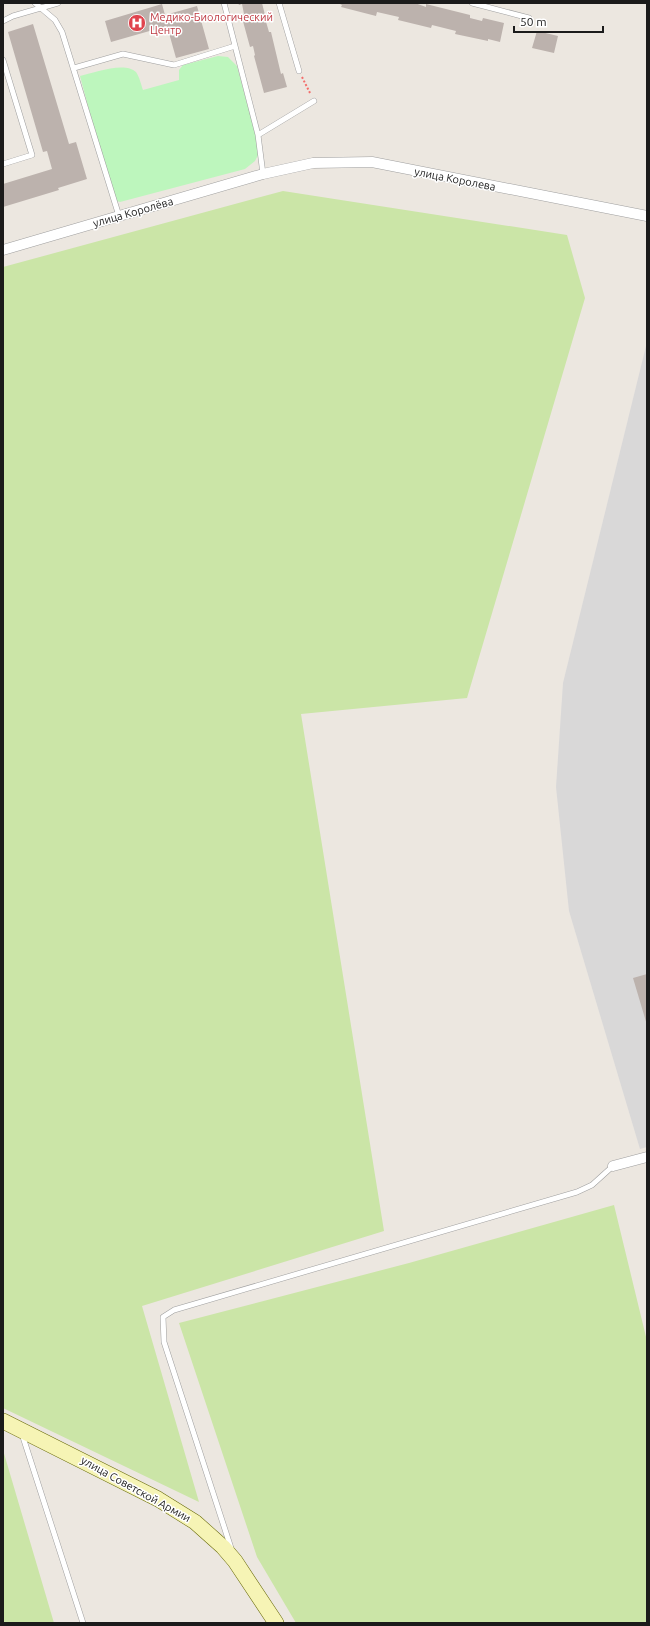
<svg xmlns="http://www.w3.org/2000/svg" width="650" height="1626" font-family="Ubuntu,sans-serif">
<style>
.residential{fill:#d9d8d8}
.grass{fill:#cbe5a7}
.park{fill:#bdf6bd}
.building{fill:#bcb2ad}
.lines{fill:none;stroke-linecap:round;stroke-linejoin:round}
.lane-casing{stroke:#9f9f9f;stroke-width:6}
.street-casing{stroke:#9f9f9f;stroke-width:11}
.secondary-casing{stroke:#686a09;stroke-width:16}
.path{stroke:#f36d6b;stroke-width:2;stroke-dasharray:2 2;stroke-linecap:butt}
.lane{stroke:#fff;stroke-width:5}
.street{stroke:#fff;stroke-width:10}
.secondary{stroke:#f6f4b5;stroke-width:15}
.labels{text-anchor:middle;stroke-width:3;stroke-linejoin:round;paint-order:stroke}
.health-label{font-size:11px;fill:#be3a42;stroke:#fff;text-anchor:start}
.street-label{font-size:11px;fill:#1b1b1b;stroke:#fff}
</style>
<rect width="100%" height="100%" fill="#ece7e0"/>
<!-- residential -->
<path class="residential" d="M 647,342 L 647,1147 L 640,1149 L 569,911 L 556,787 L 563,683 Z"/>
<!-- grass -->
<path class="grass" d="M 283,191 L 567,235 L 585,298 L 467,698 L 301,714 L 384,1231 L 142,1306 L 199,1502 L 3,1408 L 3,267 Z
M 614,1205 L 647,1341 L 647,1623 L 296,1623 L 257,1557 L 179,1323 L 409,1263 Z
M 3,1450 L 54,1623 L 3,1623 Z"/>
<!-- park -->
<path class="park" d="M 218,56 L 228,57 L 237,66 L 260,151 L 255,161 L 245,169 L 120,202 L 117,201 L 111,193 L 80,76 C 93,73 125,61 136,72 C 139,76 141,84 143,90 L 179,80 L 179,70 L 183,65 Z"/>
<!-- building -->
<path class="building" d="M 238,3 L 262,3 L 265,15 L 264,15 L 269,32 L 271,32 L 281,74 L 283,73 L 287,87 L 264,93 L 254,56 L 255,55 L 253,46 L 250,47 L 241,14 L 244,14 L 242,4 L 239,5 Z
M 338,3 L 415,3 L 426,7 L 426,4 L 470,15 L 470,18 L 482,21 L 483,18 L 504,23 L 500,42 L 488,39 L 488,41 L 455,34 L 456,31 L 432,25 L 431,28 L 398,20 L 399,17 L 377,12 L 376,16 L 341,7 L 342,5 Z
M 162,4 L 165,15 L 197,6 L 209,49 L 176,58 L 167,26 L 111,42 L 105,21 Z
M 33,24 L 69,144 L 76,142 L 87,179 L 58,188 L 59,190 L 3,207 L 3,184 L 52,169 L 47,151 L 43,152 L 8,32 Z
M 537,31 L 558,36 L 554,53 L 532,48 Z
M 647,974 L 647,1025 L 633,978 Z"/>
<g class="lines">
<defs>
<path id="lane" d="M 35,3 L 55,20 L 62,32 L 119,216
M 224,3 L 258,135 L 263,174
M 279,3 L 299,71
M 472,3 L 529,18
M 3,21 L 13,16 L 58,3
M 3,60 L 32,155 L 3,164
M 74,68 L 123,54 L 174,65 L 235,46
M 258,135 L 314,101
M 22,1434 L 83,1623
M 231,1548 L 164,1342 L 163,1317 L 174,1310 L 577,1192 L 592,1185 L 613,1166"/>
<path id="street" d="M 3,250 L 263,174 L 313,163 L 372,162 L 647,216
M 613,1166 L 647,1157"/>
<path id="secondary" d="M 3,1421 L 158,1499 L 195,1522 L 223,1547 L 235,1561 L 276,1623"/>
</defs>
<!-- lane casing -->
<use href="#lane" class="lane-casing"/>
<!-- street casing -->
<use href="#street" class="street-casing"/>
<!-- secondary casing -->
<use href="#secondary" class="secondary-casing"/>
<!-- path -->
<path class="path" d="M 302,77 L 310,93"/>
<!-- lane -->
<use href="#lane" class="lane"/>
<!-- street -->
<use href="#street" class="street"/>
<!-- secondary -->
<use href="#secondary" class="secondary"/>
</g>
<!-- icons -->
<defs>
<symbol id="hospital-disc" viewBox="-11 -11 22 22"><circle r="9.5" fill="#e0444e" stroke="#fff"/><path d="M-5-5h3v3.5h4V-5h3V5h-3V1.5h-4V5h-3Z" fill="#fff"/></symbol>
</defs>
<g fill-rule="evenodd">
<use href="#hospital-disc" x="127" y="13" width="20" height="20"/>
</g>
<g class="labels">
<!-- health labels -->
<g class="health-label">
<text x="150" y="21">Медико-Биологический<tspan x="150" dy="13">Центр</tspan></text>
</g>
<!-- street labels -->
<g class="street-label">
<text transform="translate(455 179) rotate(11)" y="4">улица Королева</text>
<text transform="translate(133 212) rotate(-16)" y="4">улица Королёва</text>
<text transform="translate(136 1489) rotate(29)" y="4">улица Советской Армии</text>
</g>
</g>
<!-- border -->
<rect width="650" height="1626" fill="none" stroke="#1b1b1b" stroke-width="8"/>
<!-- scale -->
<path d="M514 26v6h89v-6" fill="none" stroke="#1b1b1b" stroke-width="2"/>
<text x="520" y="26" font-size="12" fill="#1b1b1b" stroke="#ffffff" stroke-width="3" paint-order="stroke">50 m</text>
</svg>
